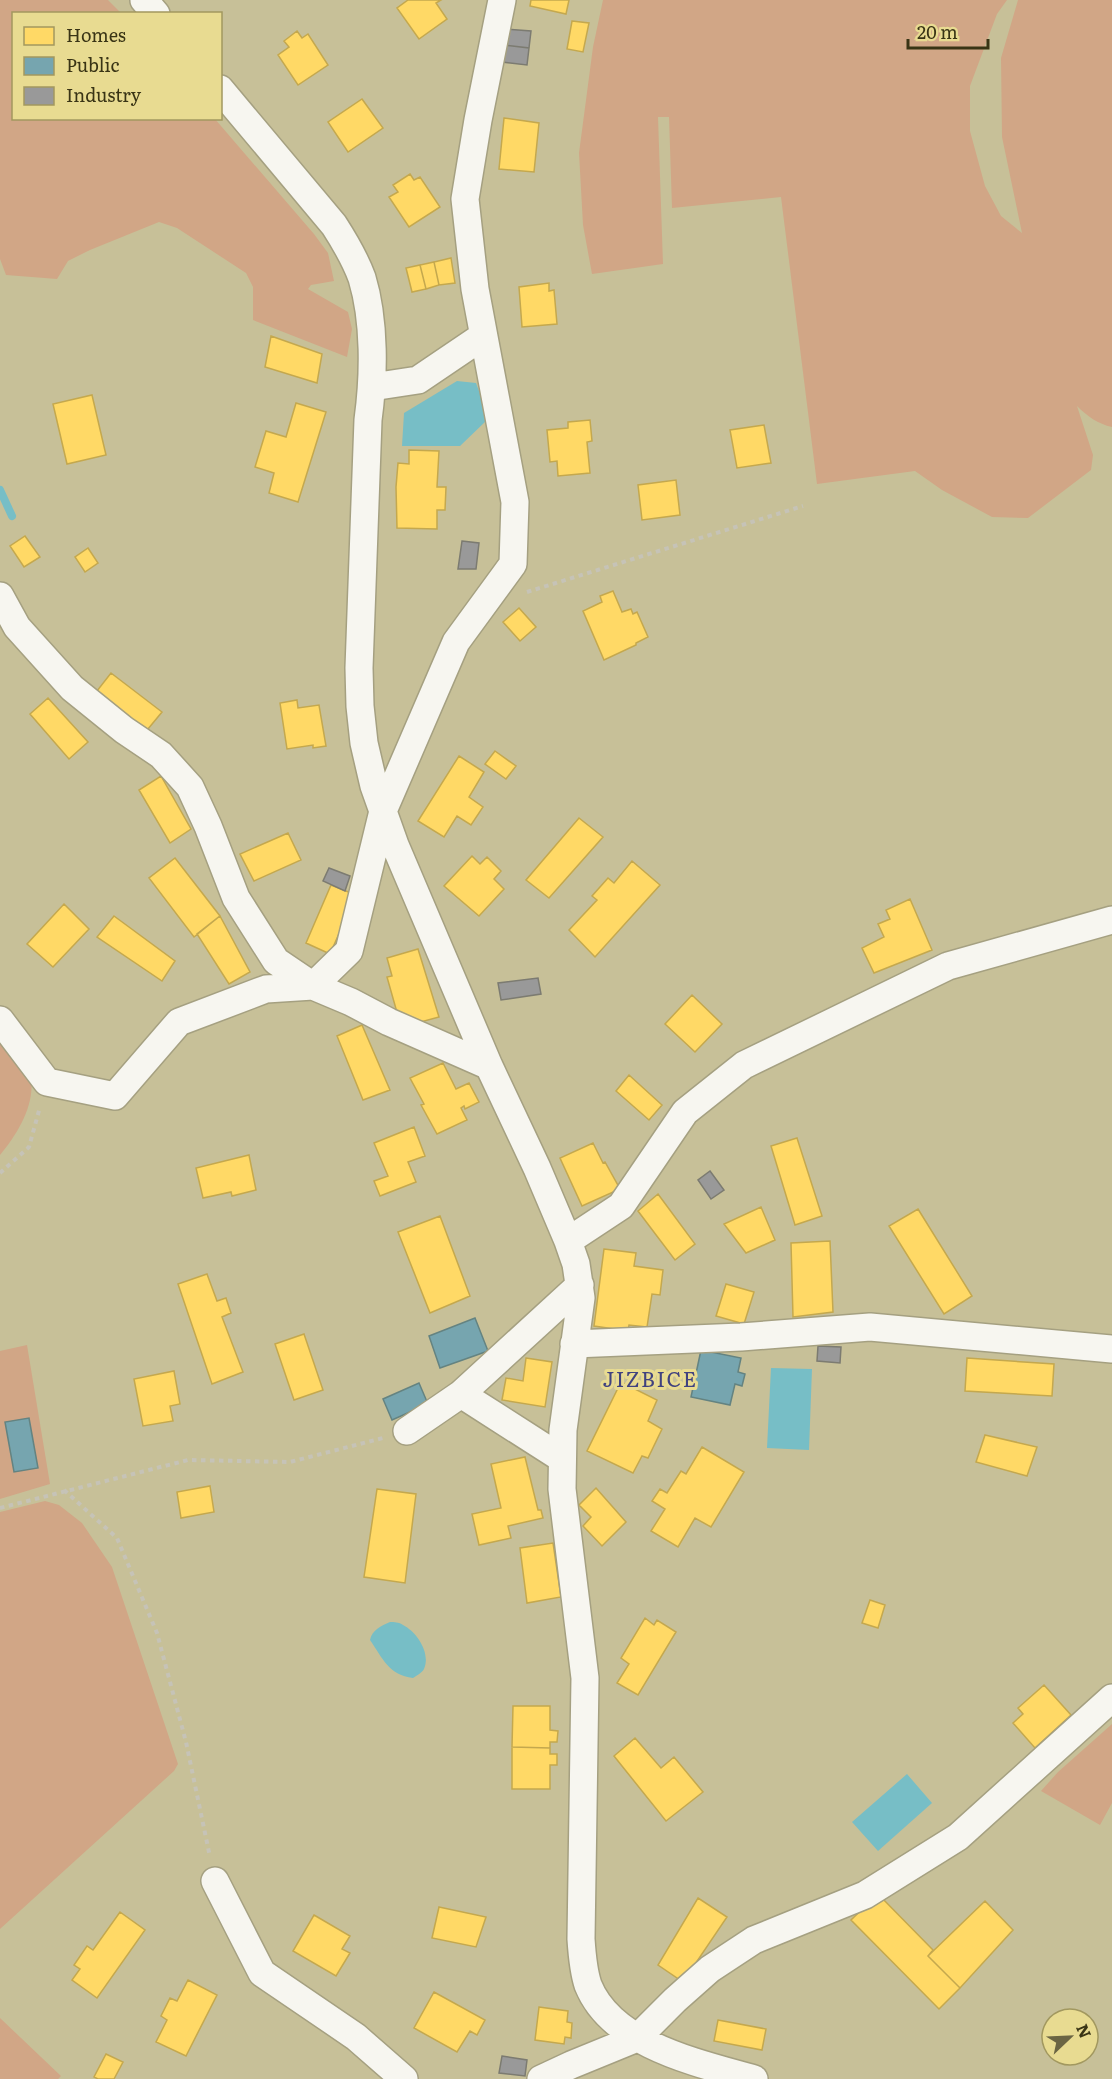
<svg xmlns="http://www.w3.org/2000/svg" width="1112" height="2079" font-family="Literata,serif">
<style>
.green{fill:#d1a686}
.water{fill:#77bec6}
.homes{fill:#ffd966;stroke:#c4a84e;stroke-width:1.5}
.public{fill:#76a5af;stroke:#648381;stroke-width:1.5}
.industry{fill:#999;stroke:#7c7b71;stroke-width:1.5}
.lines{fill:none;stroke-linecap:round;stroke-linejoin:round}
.stream{stroke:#77bec6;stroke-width:8}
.minor-casing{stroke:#a5a081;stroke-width:30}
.path{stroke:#c6c3b7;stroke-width:4;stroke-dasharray:4.5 4.5;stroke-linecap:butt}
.minor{stroke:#f7f6f0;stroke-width:27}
.labels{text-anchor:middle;stroke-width:6;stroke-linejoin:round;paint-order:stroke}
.quarter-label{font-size:21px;letter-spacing:1.5px;fill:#40427f;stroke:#e8db91}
</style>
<rect width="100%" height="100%" fill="#c7c098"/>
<!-- green -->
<path class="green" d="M 0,0 L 108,0 L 121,13 L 14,14 L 14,118 L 215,119 L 314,234 L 328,253 L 334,281 L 311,285 L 308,289 L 348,312 L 352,329 L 347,357 L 253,320 L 253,287 L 246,273 L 177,228 L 159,222 L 90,250 L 68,261 L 57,279 L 6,275 L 0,259 Z
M 603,0 L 1007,0 L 997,14 L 970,86 L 970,131 L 985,186 L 1001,216 L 1022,233 L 1002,137 L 1001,58 L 1018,0 L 1112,0 L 1112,427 C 1098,424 1087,416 1077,406 L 1093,455 L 1091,470 L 1028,518 L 992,517 L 942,490 L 915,471 L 817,484 L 781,197 L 672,208 L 669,117 L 658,117 L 663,264 L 592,274 L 583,225 L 579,153 L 593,47 Z
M 0,1024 C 8,1037 21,1050 27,1064 C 41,1096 20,1131 0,1155 Z
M 27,1345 L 50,1484 L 0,1499 L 0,1351 Z
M 45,1501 L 59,1505 L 82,1523 L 112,1567 L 178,1764 L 174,1771 L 0,1929 L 0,1512 Z
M 1112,1724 L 1112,1803 L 1100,1825 L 1041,1791 L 1058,1772 Z
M 0,2018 L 61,2076 L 58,2079 L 0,2079 Z"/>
<!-- water -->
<path class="water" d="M 457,381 L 476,383 L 485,407 L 486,421 L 460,446 L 402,446 L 404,413 Z
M 771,1368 L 812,1369 L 809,1450 L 767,1448 Z
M 390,1622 C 394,1622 399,1622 403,1625 C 417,1632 431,1653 424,1669 C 422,1673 416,1676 413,1678 C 389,1675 383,1659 370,1640 C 372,1630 381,1626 390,1622 Z
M 907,1774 L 932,1803 L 878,1851 L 852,1822 Z"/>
<!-- homes -->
<path class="homes" d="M 408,0 L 441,0 L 436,3 L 447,19 L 419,39 L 397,8 Z
M 531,0 L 569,0 L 566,14 L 530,6 Z
M 572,21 L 589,23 L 583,52 L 567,49 Z
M 297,31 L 302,38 L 308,34 L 328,65 L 298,85 L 278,55 L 289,47 L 284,41 Z
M 362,99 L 383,128 L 348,152 L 328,122 Z
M 504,118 L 539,123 L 534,172 L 499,169 Z
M 410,174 L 414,180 L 420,177 L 440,207 L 409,227 L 389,197 L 398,192 L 393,185 Z
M 451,258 L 455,283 L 439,285 L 434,262 Z
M 434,262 L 439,285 L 426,289 L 420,265 Z
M 420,265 L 426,289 L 412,292 L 406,268 Z
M 549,283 L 549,291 L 554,290 L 557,324 L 522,327 L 519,287 Z
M 271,336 L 322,354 L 317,383 L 265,367 Z
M 92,395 L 106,455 L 67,464 L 53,404 Z
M 296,403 L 326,412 L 298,502 L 269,493 L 274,473 L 255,467 L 266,431 L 286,437 Z
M 590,420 L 592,441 L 587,442 L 590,473 L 558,476 L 557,461 L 550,462 L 547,430 L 568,428 L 568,422 Z
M 764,425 L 771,463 L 737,468 L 730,430 Z
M 409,450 L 439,451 L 437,487 L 446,487 L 445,510 L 437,510 L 437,529 L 397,528 L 396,487 L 398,463 L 409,464 Z
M 676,480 L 680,515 L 642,520 L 638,485 Z
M 25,536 L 40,557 L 24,567 L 10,546 Z
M 88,548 L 98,563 L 85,572 L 75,557 Z
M 613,591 L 622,612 L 631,609 L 633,614 L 637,612 L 648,637 L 636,643 L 636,645 L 604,660 L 583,611 L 602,602 L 600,596 Z
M 519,608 L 536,627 L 520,641 L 503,622 Z
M 111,673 L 162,712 L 143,735 L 93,696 Z
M 48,698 L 88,742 L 69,759 L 30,714 Z
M 297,700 L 298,708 L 319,705 L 326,746 L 313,748 L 313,745 L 287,749 L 280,703 Z
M 495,751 L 516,766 L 506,779 L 485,764 Z
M 459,756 L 484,772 L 469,797 L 483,807 L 471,825 L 457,816 L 444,837 L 418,821 Z
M 161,776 L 191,829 L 170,843 L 139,790 Z
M 579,818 L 603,837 L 549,898 L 526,880 Z
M 288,833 L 301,860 L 254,881 L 240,854 Z
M 472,856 L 480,864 L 487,857 L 501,871 L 494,879 L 504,889 L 479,916 L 444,886 Z
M 175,858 L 220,916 L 194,937 L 149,878 Z
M 632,861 L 660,885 L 595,957 L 569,930 L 597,900 L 592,896 L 608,878 L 614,883 Z
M 331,885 L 356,895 L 330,954 L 306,943 Z
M 910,899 L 932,950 L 874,973 L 862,948 L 884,937 L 878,924 L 890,919 L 886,910 Z
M 64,904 L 89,929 L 53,967 L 27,944 Z
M 114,916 L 175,961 L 162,981 L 97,937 Z
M 220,916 L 250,972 L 229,984 L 197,934 Z
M 418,949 L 439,1017 L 406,1026 L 398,1016 L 387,977 L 392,976 L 387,958 Z
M 692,995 L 722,1024 L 695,1052 L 665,1024 Z
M 362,1025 L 390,1090 L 363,1100 L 337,1036 Z
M 443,1063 L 456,1089 L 469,1083 L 479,1102 L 465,1109 L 464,1106 L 461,1108 L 467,1120 L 437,1134 L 421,1105 L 424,1104 L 410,1078 Z
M 629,1075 L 662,1105 L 649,1120 L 616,1091 Z
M 414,1127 L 425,1156 L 408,1162 L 416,1182 L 380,1196 L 374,1181 L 388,1176 L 374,1143 Z
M 797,1138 L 822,1216 L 795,1225 L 771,1146 Z
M 593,1143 L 603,1163 L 605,1162 L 620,1189 L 582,1206 L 560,1158 Z
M 249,1155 L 256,1190 L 232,1196 L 231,1192 L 203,1198 L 196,1168 Z
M 658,1194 L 695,1244 L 675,1260 L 638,1211 Z
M 761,1207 L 775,1240 L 746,1253 L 724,1224 Z
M 918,1209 L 972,1296 L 944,1314 L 889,1226 Z
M 440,1216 L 470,1296 L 430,1313 L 398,1232 Z
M 830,1241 L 833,1312 L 793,1317 L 791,1243 Z
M 604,1249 L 636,1253 L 634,1266 L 663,1270 L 660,1295 L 652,1294 L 647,1327 L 629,1325 L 628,1331 L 594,1326 Z
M 207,1274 L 217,1301 L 226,1298 L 231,1313 L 222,1317 L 243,1372 L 212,1384 L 178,1284 Z
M 726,1284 L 754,1292 L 744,1324 L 716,1316 Z
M 304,1334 L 323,1390 L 294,1400 L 275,1344 Z
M 526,1358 L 552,1362 L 545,1407 L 502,1400 L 506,1378 L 523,1381 Z
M 967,1358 L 1054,1364 L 1052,1396 L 965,1391 Z
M 174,1371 L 180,1404 L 170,1406 L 173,1421 L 143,1426 L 134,1379 Z
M 621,1382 L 657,1400 L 648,1421 L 662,1429 L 648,1458 L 642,1456 L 633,1473 L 587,1451 Z
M 985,1435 L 1037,1447 L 1027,1476 L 976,1462 Z
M 702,1447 L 744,1472 L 711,1527 L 695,1518 L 678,1547 L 651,1531 L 665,1509 L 652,1501 L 660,1489 L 667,1493 L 681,1471 L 686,1474 Z
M 525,1457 L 538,1510 L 541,1510 L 543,1518 L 508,1526 L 511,1538 L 479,1545 L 472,1514 L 501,1508 L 491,1464 Z
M 210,1486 L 214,1512 L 181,1518 L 177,1492 Z
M 596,1488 L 626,1522 L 602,1546 L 583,1526 L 591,1517 L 579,1505 Z
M 377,1489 L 416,1494 L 405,1583 L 364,1577 Z
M 553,1543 L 561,1597 L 527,1603 L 520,1548 Z
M 870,1600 L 885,1605 L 878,1628 L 862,1623 Z
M 645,1618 L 654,1625 L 657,1620 L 676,1632 L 638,1695 L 617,1683 L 629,1664 L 621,1658 Z
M 1044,1685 L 1071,1715 L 1035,1748 L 1013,1723 L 1023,1714 L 1018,1708 Z
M 513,1706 L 550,1706 L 550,1730 L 558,1731 L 557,1742 L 550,1742 L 550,1748 L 512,1747 Z
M 635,1738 L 661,1768 L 674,1757 L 703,1792 L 666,1821 L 614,1756 Z
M 512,1747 L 550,1748 L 550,1754 L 557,1754 L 557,1765 L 550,1765 L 550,1789 L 512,1789 Z
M 878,1894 L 933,1950 L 928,1956 L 960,1988 L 939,2009 L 851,1920 Z
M 698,1898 L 727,1917 L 683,1982 L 658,1965 Z
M 985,1901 L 1013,1930 L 960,1988 L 928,1956 Z
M 439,1907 L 486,1917 L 476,1947 L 432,1938 Z
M 120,1912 L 145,1930 L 97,1998 L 72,1980 L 80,1969 L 74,1965 L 87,1946 L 93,1950 Z
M 314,1915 L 350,1936 L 342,1949 L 350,1953 L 336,1976 L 293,1951 Z
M 188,1980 L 217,1995 L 186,2056 L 156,2042 L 167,2020 L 161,2016 L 170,1998 L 177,2001 Z
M 434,1992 L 485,2020 L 477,2035 L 470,2031 L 457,2052 L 414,2028 Z
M 539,2007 L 568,2011 L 567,2022 L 572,2023 L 571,2038 L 565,2037 L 564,2044 L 535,2040 Z
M 718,2020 L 766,2029 L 762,2050 L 714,2041 Z
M 106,2054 L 123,2062 L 114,2079 L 98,2079 L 94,2077 Z"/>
<!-- public -->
<path class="public" d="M 475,1318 L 488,1351 L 440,1368 L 429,1336 Z
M 701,1350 L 741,1358 L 738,1372 L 745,1374 L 742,1386 L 735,1384 L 730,1405 L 691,1397 Z
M 419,1383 L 428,1404 L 392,1420 L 383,1399 Z
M 29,1418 L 38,1468 L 14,1472 L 5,1422 Z"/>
<!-- industry -->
<path class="industry" d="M 505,29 L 531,31 L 529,48 L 503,45 Z
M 503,45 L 529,48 L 527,65 L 502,62 Z
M 462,541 L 479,543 L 476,569 L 458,569 Z
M 329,868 L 350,876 L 345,891 L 323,881 Z
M 538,978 L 541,994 L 501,1000 L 498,983 Z
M 710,1171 L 724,1190 L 711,1199 L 698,1180 Z
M 818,1346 L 841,1347 L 840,1363 L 817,1361 Z
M 502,2056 L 527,2060 L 525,2076 L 499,2073 Z"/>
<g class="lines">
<!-- stream -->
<path class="stream" d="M 0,490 L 12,516"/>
<defs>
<path id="minor" d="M 144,0 L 156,14
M 220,89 L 334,225 C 345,242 355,259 362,278 C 375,321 374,376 368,420 L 359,668 L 360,706 L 364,743 L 374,786 L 395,845 L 489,1066 L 537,1168 L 568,1241 L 576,1264 L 581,1298 L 563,1430 L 562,1489 L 585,1678 L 581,1939 C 582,1954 583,1970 588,1985 C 612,2045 698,2063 754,2079
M 372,387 L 418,380 L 483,336
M 0,596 L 17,627 L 72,688 L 124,730 L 161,755 L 190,787 L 208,826 L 236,898 L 276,961 L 313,986 L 351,1002 L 389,1022 L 489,1066
M 0,1020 L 47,1082 L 115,1096 L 179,1022 L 266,989 L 313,986 L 349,951 L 383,811 L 456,642 L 513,564 L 515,502 L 475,289 L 465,199 L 478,120 L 502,0
M 568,1241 L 621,1206 L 685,1112 L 744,1065 L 948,966 L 1112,920
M 574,1344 L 741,1337 L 870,1327 L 1112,1349
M 461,1394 L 561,1458
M 407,1431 L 461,1394 L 580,1285
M 215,1881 L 262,1973 L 356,2037 L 404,2079
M 541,2079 L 571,2065 L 637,2038 L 675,2000 L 710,1969 L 754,1940 L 865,1895 L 958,1837 L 1112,1698"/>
</defs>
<!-- minor casing -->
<use href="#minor" class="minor-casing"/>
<!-- path -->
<path class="path" d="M 527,592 L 803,506
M 0,1173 L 29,1147 L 40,1107
M 64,1490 L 117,1538 L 157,1633 L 186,1742 L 210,1857
M 0,1508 L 188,1460 L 290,1462 L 383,1438"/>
<!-- minor -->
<use href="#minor" class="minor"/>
</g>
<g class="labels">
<!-- quarter labels -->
<g class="quarter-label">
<text x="650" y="1387">JIZBICE</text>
</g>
</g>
<!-- legend -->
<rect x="12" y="12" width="210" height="108" fill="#e8db91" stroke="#a2985f" stroke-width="1.5"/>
<rect x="24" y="27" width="30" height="18" fill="#ffd966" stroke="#a2985f" stroke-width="1.5"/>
<text x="66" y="42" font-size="18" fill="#393415">Homes</text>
<rect x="24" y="57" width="30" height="18" fill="#76a5af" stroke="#a2985f" stroke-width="1.5"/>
<text x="66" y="72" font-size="18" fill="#393415">Public</text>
<rect x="24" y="87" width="30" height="18" fill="#999999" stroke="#a2985f" stroke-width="1.5"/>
<text x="66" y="102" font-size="18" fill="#393415">Industry</text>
<!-- north arrow -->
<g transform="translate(1070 2037) rotate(67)"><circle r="28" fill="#e8db91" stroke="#a2985f" stroke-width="1.5"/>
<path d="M0-4.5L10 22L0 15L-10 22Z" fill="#6b6543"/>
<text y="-9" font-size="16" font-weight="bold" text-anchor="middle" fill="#393415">N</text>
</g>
<!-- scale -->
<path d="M908 39v9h80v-9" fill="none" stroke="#393415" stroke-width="3"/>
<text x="917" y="39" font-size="18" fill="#393415" stroke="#e8db91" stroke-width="4.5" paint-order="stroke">20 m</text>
</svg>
